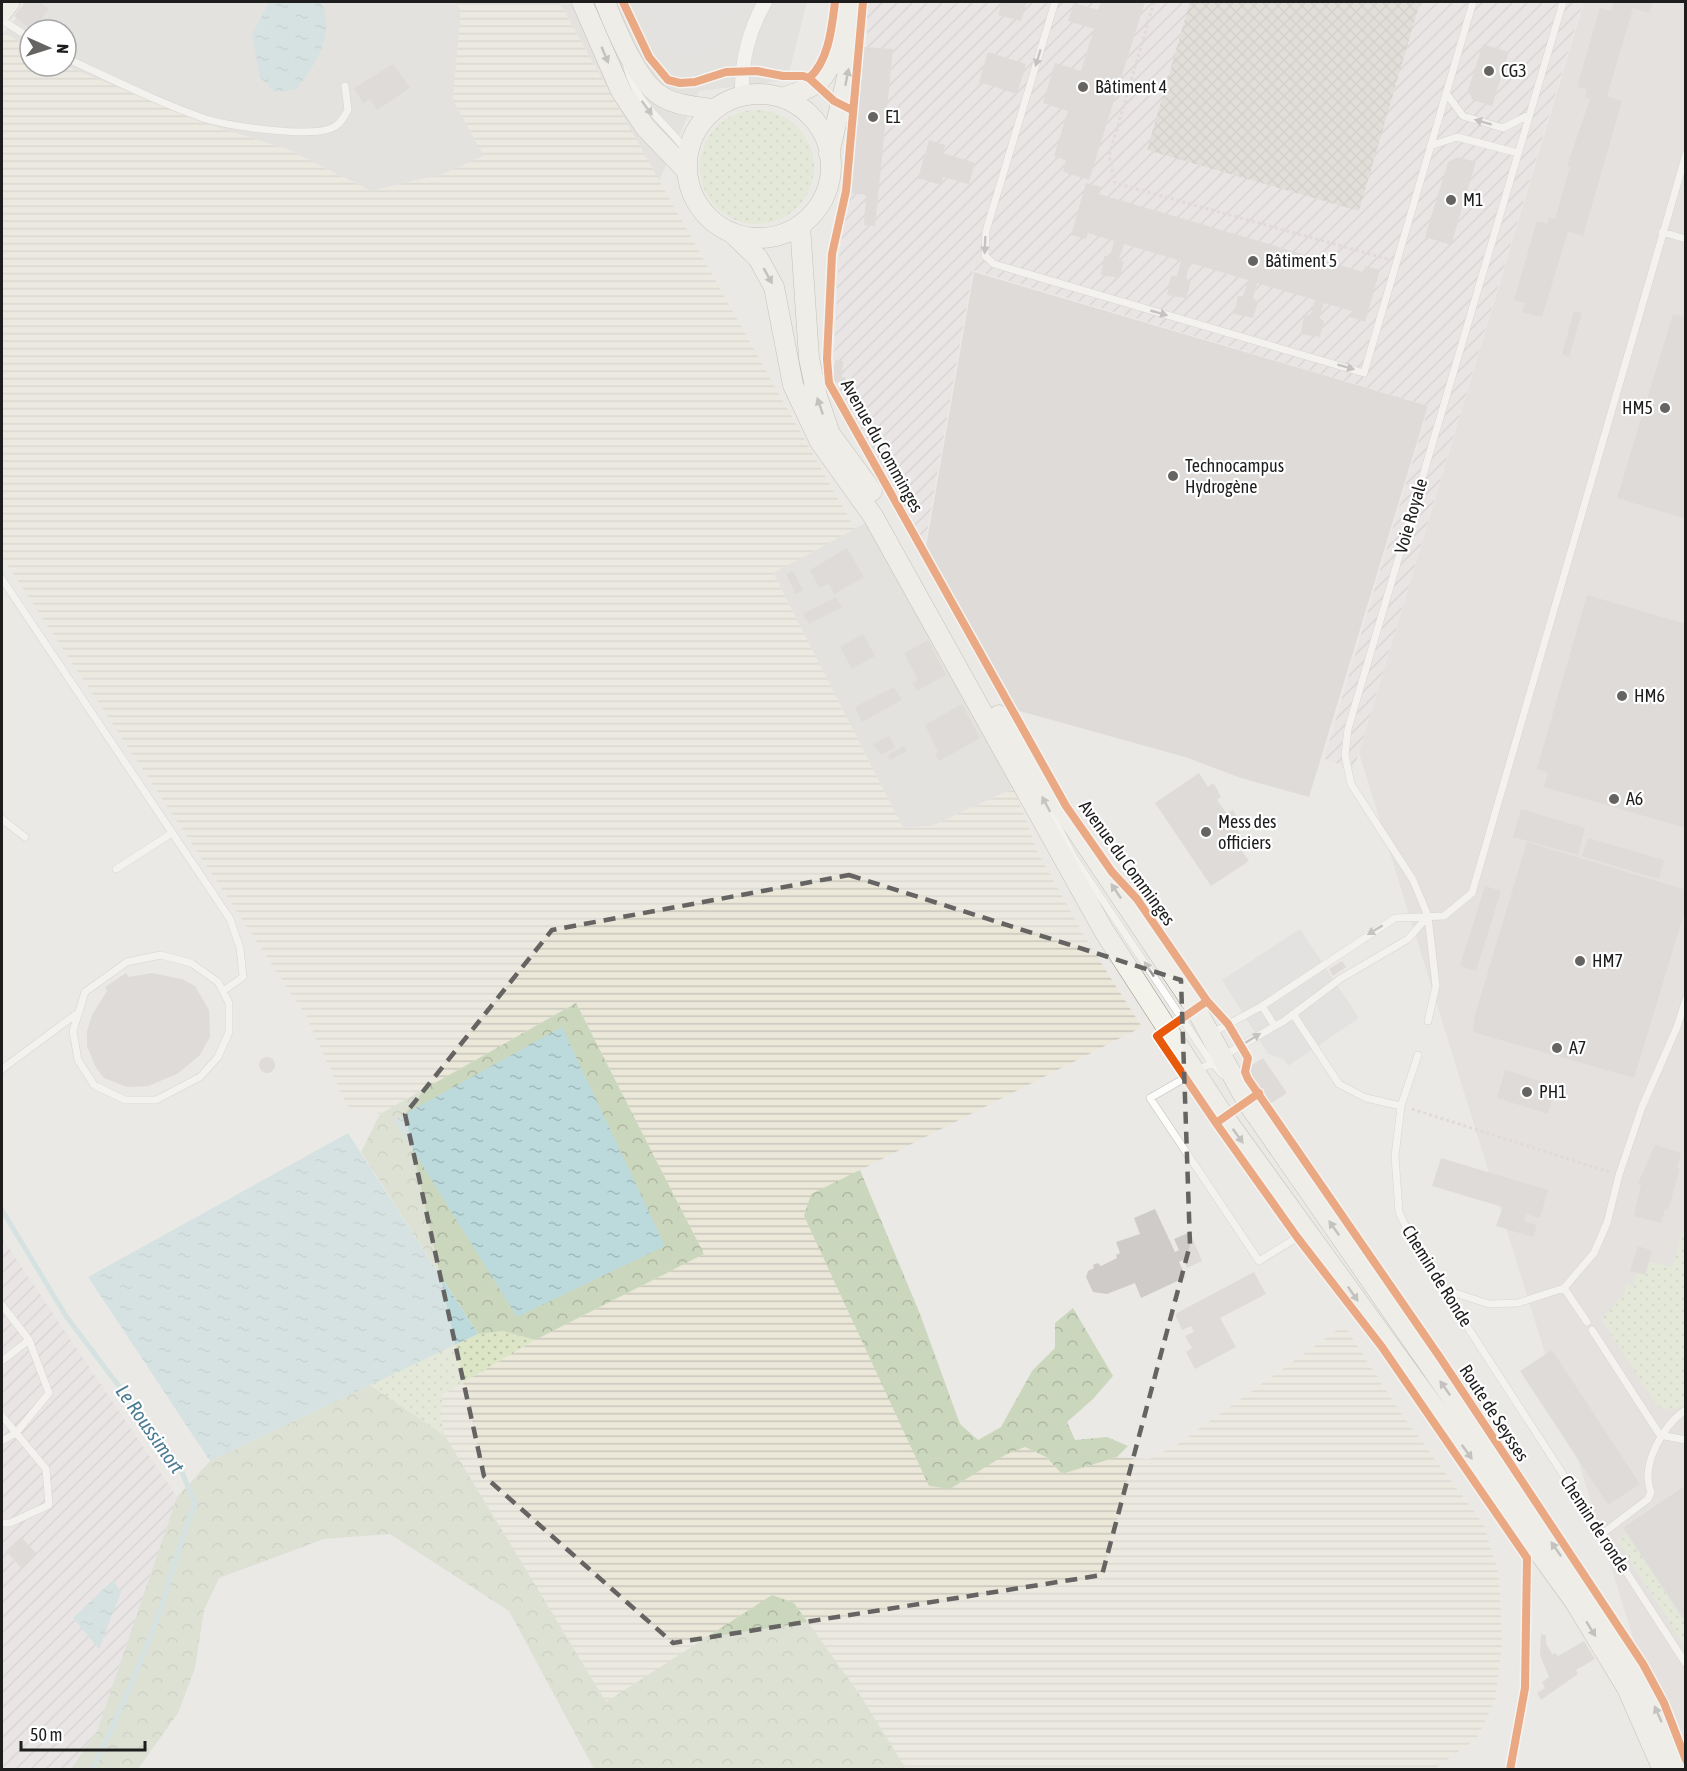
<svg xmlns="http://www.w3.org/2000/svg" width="1687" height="1771" font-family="'Asap Condensed',sans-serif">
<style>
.residential{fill:#dad9d7}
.industrial{fill:url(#industrial-furrows)}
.airport{fill:#dbd8d5}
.construction{fill:url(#construction-cross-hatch)}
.farmland{fill:url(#farmland-rules)}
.grass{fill:url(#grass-dots)}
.forest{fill:url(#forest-crowns)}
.parking{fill:#dbdad9}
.water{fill:url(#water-ripples)}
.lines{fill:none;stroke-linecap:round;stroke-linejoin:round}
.stream{stroke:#bcdadc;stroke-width:5}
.building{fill:#cecbc9}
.lane-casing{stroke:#bebebc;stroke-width:8}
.street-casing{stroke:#bebebc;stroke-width:15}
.secondary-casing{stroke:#949280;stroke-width:21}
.path{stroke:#d4c7c7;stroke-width:3;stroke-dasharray:3 3;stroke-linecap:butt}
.lane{stroke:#fcfcfb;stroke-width:7}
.street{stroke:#fcfcfb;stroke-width:14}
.secondary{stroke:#f2f1ea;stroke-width:20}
.cycleway-casing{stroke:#fff;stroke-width:11}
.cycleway{stroke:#e8590c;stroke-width:8}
.oneway{fill:#92928e}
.oneway2{fill:#989897}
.marked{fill:none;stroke:#656463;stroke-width:4.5;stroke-dasharray:12 8;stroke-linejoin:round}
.poi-dot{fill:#656463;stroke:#fff;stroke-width:2}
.labels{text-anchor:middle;stroke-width:4.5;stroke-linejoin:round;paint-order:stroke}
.poi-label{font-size:18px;fill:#1d1d1d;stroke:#fff;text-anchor:start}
.street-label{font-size:18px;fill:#1d1d1d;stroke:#fff}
.water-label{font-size:20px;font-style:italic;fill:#4c7c94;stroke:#fff}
</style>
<defs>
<pattern id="industrial-furrows" width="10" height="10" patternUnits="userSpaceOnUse" patternTransform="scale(1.5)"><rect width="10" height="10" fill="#e8dfe5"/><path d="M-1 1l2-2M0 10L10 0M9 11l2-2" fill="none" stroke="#c7bfc4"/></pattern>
<pattern id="construction-cross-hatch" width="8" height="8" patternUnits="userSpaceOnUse" patternTransform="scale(1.5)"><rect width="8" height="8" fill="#d4d1c8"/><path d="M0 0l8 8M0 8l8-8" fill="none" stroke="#b6b3ab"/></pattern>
<pattern id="farmland-rules" width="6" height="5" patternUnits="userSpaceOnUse" patternTransform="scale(1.5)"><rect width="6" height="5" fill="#ebe8da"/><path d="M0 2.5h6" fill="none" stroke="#c9c7bb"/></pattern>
<pattern id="grass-dots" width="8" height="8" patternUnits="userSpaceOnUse" patternTransform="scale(1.5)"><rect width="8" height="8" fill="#dce6c7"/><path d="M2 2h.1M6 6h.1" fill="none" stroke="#bcc5aa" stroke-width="1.8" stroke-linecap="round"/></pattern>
<pattern id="forest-crowns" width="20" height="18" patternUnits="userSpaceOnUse" patternTransform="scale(1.5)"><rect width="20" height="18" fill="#cbd7bd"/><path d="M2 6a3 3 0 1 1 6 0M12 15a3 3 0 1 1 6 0" fill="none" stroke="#aeb8a2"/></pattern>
<pattern id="water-ripples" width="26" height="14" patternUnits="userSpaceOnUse" patternTransform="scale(1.5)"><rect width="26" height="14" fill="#bcdadc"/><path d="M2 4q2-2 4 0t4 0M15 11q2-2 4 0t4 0" fill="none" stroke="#a1bbbc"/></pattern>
</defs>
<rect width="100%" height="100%" fill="#ebe9e6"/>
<!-- residential -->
<path class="residential" d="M 30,2 L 456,2 L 461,10 L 453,100 L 484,156 L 443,174 L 371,191 L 287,149 L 207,124 L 79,73 L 66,66 L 66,30 L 30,30 L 30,47 L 4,33 Z
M 559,2 L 807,2 L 787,80 L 699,91 L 659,181 Z
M 869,521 L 1014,788 L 932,826 L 903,828 L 773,573 Z"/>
<!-- industrial -->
<path class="industrial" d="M 867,2 L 1583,2 L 1354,769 L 1324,759 L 1429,406 L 973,270 L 925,543 L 833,383 L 838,266 L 867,42 Z
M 2,1238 L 177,1497 L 97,1731 L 71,1769 L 2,1769 Z"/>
<!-- airport -->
<path class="airport" d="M 1584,2 L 1685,2 L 1685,1745 L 1671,1706 L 1635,1644 L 1359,753 Z"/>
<!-- construction -->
<path class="construction" d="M 1190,2 L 1420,2 L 1359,211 L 1147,150 Z"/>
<!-- farmland -->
<path class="farmland" d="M 456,2 L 559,2 L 855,529 L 773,573 L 903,828 L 932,826 L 1014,788 L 1038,853 L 1089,944 L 1142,1027 L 811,1195 L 929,1486 L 1025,1447 L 1046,1457 L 1062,1474 L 1117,1457 L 1149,1459 L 1175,1446 L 1344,1325 L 1400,1412 L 1484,1525 L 1499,1575 L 1502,1645 L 1495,1701 L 1476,1739 L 1434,1769 L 906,1769 L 860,1695 L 794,1603 L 772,1595 L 606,1702 L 445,1436 L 440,1415 L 443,1394 L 535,1340 L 704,1254 L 576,1003 L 380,1114 L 347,1106 L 306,1016 L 2,557 L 2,36 L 4,33 L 30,47 L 30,66 L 66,66 L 207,124 L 287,149 L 371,191 L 443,174 L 484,156 L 453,100 L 461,10 Z"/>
<!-- grass -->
<path class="grass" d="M700 167a57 57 0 1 1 114 0a57 57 0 1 1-114 0Z
M 1685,1222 L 1685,1405 L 1671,1410 L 1657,1406 L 1601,1319 L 1624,1295 L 1626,1284 L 1633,1286 L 1637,1273 L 1645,1275 L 1649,1262 L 1672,1267 Z
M 503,1331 L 535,1340 L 443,1394 L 440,1415 L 445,1436 L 370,1385 L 478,1334 Z
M 1627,1533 L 1685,1624 L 1685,1647 L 1617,1540 Z"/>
<!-- forest -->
<path class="forest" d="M 576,1003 L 704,1254 L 535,1340 L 503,1331 L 478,1334 L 361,1152 L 380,1114 Z
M 860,1170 L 920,1314 L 960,1424 L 978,1440 L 1001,1427 L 1032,1371 L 1055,1348 L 1055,1323 L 1073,1308 L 1113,1376 L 1093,1399 L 1067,1422 L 1075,1440 L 1107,1437 L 1128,1446 L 1117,1457 L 1062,1474 L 1046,1457 L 1025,1447 L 1005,1455 L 950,1489 L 929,1486 L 804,1216 L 811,1194 Z
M 370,1385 L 445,1436 L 606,1702 L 772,1595 L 794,1603 L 860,1695 L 906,1769 L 594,1769 L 509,1611 L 390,1534 L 324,1539 L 219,1578 L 204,1610 L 195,1668 L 178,1713 L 138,1769 L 71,1769 L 97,1731 L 177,1497 L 210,1461 Z"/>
<!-- parking -->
<path class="parking" d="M 633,2 L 736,2 L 715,57 L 704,53 L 699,63 L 663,51 Z
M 1300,929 L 1359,1018 L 1288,1066 L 1283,1059 L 1268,1054 L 1222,980 Z"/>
<!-- water -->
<path class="water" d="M 269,2 L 321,2 C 336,35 316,63 297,89 L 274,92 L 260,77 L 252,35 Z
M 562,1027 L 665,1246 L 517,1317 L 394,1120 Z
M 348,1133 L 478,1334 L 210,1461 L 88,1277 Z
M 113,1580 L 121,1592 L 99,1649 L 73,1618 Z"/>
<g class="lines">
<!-- stream -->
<path class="stream" d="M 2,1210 L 66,1316 L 180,1467 L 195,1504 C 179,1542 170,1582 156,1622 C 137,1672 116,1721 92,1770"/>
</g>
<!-- building -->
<path class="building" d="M 25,2 L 40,2 L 49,9 L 32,30 L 14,16 Z
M 1002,2 L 1027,2 L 1021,21 L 998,15 Z
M 1101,2 L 1145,2 L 1089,180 L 1063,172 L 1066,160 L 1054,156 L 1068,111 L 1043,103 L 1055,63 L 1081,71 L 1094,29 L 1068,21 L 1074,3 L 1098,10 Z
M 1614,2 L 1653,2 L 1649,13 L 1633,8 L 1607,96 L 1622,101 L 1583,236 L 1568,231 L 1542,317 L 1522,312 L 1525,303 L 1514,300 L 1537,221 L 1547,224 L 1549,217 L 1555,219 L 1570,167 L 1567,166 L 1590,99 L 1585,97 L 1587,89 L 1577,87 L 1600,8 L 1611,11 Z
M 1483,44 L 1509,52 L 1492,106 L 1473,100 L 1468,90 Z
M 864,47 L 893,49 L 875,226 L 864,225 L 866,195 L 851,193 Z
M 988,52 L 1026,64 L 1017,94 L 979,82 Z
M 393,64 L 410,88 L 377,110 L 370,99 L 363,103 L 354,88 Z
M 929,140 L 945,145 L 943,153 L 975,163 L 969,184 L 943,177 L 941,185 L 918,178 Z
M 1458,157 L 1476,162 L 1451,245 L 1425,237 L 1448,162 Z
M 1086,183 L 1101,187 L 1099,194 L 1363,272 L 1365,266 L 1380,270 L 1365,322 L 1350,317 L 1352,311 L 1324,303 L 1319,318 L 1324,321 L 1320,337 L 1301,334 L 1304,315 L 1310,315 L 1315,300 L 1257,283 L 1253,298 L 1258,302 L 1253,318 L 1234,314 L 1238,296 L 1243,296 L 1248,280 L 1190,263 L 1186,278 L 1191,282 L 1186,298 L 1167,295 L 1171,276 L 1177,276 L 1181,261 L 1124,244 L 1119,259 L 1124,262 L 1119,278 L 1101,275 L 1104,256 L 1110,256 L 1114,241 L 1088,233 L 1086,239 L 1071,235 Z
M 974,272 L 1428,406 L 1309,797 L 1241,778 L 1185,757 L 1016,710 L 926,547 Z
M 1574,311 L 1582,313 L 1569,357 L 1562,354 Z
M 1673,314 L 1686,318 L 1686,519 L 1617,498 Z
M 835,360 L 843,361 L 842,377 L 846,377 L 845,384 L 833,382 Z
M 847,548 L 864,577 L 834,594 L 829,584 L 819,587 L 810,570 Z
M 793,571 L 803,590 L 796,594 L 786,574 Z
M 1587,595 L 1686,624 L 1686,828 L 1544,787 L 1548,772 L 1537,769 Z
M 836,597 L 842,607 L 809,624 L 803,614 Z
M 863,634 L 875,656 L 852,669 L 840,647 Z
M 928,640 L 946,675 L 917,691 L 912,683 L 918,680 L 904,653 Z
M 894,687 L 902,700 L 862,722 L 855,707 Z
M 962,704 L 980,738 L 939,761 L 935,754 L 938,752 L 925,725 Z
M 889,736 L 895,747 L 881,755 L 873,744 Z
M 904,746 L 907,751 L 890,760 L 888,755 Z
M 1199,773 L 1208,787 L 1213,783 L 1217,789 L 1221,797 L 1217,800 L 1227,814 L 1233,810 L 1237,817 L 1231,821 L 1246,842 L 1239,847 L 1249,861 L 1211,886 L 1155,803 Z
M 1521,809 L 1585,828 L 1578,855 L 1513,837 Z
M 1588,838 L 1664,860 L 1659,879 L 1582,856 Z
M 1527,842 L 1686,890 L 1686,907 L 1634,1078 L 1473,1032 L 1475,1015 Z
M 1485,886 L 1501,891 L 1476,971 L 1460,966 Z
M 1342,961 L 1346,967 L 1333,976 L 1329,969 Z
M 126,973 L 129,977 L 152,973 L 182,979 L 195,986 L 209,1010 L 210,1037 L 200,1055 L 177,1074 L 148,1086 L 127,1087 L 104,1078 L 95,1066 L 87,1046 L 87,1031 L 92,1015 L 107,991 L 105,987 Z
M259 1065a8 8 0 1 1 16 0a8 8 0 1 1-16 0Z
M 1263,1058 L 1287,1093 L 1270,1104 L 1247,1068 Z
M 1505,1070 L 1556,1086 L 1548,1114 L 1497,1098 Z
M 1655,1145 L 1681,1153 L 1677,1168 L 1680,1169 L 1668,1210 L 1665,1209 L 1661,1223 L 1634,1216 L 1641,1184 L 1638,1183 Z
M 1441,1158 L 1548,1190 L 1540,1218 L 1526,1214 L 1524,1221 L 1537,1225 L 1533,1237 L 1496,1226 L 1503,1207 L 1432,1186 Z
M 1155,1209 L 1175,1252 L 1179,1250 L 1174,1239 L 1190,1232 L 1202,1261 L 1187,1268 L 1183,1260 L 1179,1262 L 1186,1277 L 1141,1298 L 1135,1283 L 1107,1294 L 1093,1292 L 1086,1277 L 1088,1271 L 1094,1268 L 1093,1265 L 1098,1263 L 1101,1266 L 1117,1258 L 1116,1255 L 1120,1253 L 1116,1242 L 1140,1234 L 1134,1218 Z
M 1638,1246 L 1652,1251 L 1645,1275 L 1630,1271 Z
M 1254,1272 L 1266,1294 L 1220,1318 L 1236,1347 L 1195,1369 L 1186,1352 L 1192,1348 L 1185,1336 L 1194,1332 L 1191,1326 L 1182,1330 L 1175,1314 Z
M 1552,1350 L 1640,1484 L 1608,1505 L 1520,1371 Z
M 1686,1485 L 1686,1622 L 1623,1528 Z
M 21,1537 L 37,1554 L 21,1568 L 6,1551 Z
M 1541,1634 L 1546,1635 L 1546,1644 L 1553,1655 L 1555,1653 L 1558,1656 L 1584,1641 L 1595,1659 L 1576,1670 L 1578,1674 L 1541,1700 L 1537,1693 L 1545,1688 L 1542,1682 L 1549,1677 L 1540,1655 Z"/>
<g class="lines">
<defs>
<path id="lane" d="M 1055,2 L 986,231 L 985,256 L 994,264 L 1364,373 L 1473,2
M 2,20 L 30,38
M 66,58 C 112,79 159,103 206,119 C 230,126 313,139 334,127 C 341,123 344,117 348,110 L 345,86
M 627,67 C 637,107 666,121 688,153
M 1446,93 L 1463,116 L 1503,128 L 1529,115
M 1430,146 L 1457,137 L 1518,153
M 1662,232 L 1686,239
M 2,579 L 230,919 L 240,948 L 243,977 L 223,991
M 1039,790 L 1075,859 L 1211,1062 L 1223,1075
M 2,819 L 25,837
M 116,869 L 172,833
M 161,955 L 191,963 L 218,982 L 229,1003 L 229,1032 L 218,1057 L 200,1077 L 156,1100 L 125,1100 L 94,1085 L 78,1060 L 73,1031 L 85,992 L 127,962 Z
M 1293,1014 L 1339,1084 L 1366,1098 L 1401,1106
M 1428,1021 L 1436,986 L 1428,916 L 1413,880 L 1351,784 L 1345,755 L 1348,729 L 1563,2
M 1274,1025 L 1262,1006 L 1395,918 L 1444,916 L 1472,893 L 1686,154
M 1212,1033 L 1262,1006
M 1418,1055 L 1401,1106 L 1395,1156 L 1399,1212 L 1415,1246 L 1686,1664
M 2,1069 L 79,1012
M 1306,1232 L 1259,1261 L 1150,1098 L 1284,1021 L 1340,979 L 1408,939 L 1428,916
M 1564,1288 L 1587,1322
M 1443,1289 L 1489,1304 L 1518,1303 L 1564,1288 L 1594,1253 L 1607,1223 L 1619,1175 L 1642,1107 L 1677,1027 L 1686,999
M 2,1305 L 29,1340 L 2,1361
M 1592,1330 L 1660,1435 L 1686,1440
M 2,1416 L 46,1469 L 49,1505 L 10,1523 L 2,1523
M 2,1441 L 16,1433 L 49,1393 L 29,1340
M 1602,1534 L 1648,1499 L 1651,1492 C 1640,1466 1663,1424 1686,1410"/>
<path id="street" d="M 742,96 C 741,61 748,32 765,2"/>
<path id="secondary" d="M 582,2 L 621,91 L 645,127 L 687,171
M 605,2 C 616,29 636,80 661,96 C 677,106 697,107 715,109
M 2,12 L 10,2
M687 166a72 72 0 1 1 144 0a72 72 0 1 1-144 0Z
M 783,98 C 794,93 809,90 818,82 C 838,65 839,26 842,2
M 829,154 L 847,77 L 856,2
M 800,225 L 809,358 L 817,396 L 830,434 L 872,491
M 731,232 L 758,258 L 774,287 L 793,385 L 820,442 L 873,516 L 1104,931 L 1225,1118 L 1575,1602 L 1627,1688 L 1663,1770
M 999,715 L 1196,1009 L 1247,1102 L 1602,1614 C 1634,1665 1660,1713 1678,1770"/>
</defs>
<!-- lane casing -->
<use href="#lane" class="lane-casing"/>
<!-- street casing -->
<use href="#street" class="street-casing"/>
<!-- secondary casing -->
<use href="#secondary" class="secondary-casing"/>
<!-- path -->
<path class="path" d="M 1154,2 L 1109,156 L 1115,183 L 1388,259
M 1412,1109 L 1609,1172"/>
<!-- lane -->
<use href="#lane" class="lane"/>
<!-- street -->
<use href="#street" class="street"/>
<!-- secondary -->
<use href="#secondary" class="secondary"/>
<defs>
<path id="cycleway" d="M 623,2 L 649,57 L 668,80 L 680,83 L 695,82 L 726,72 L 757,71 L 783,76 L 803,76 L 809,78 L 834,101 L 852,110
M 863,2 L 846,191 L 832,254 L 827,359 L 829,383 L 1066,806 L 1112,872 L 1137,899 L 1207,1001 L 1228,1024 L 1248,1058 L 1245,1072 L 1248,1079 L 1441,1359 L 1643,1664 L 1664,1703 L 1686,1760
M 809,78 C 829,61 832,26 835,2
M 1207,1001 L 1157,1036 L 1216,1123
M 1259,1093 L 1216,1123 L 1297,1237 L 1382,1347 L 1527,1558 L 1525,1688 L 1510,1770"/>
</defs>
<!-- cycleway casing -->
<use href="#cycleway" class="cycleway-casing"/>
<!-- cycleway -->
<use href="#cycleway" class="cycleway"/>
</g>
<!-- one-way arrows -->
<defs><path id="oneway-solid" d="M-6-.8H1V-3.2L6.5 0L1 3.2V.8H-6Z" transform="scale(1.5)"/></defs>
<g class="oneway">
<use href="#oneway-solid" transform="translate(605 55) rotate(67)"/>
<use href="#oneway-solid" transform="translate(847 77) rotate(-79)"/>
<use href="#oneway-solid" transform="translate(768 276) rotate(61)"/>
<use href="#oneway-solid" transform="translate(820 406) rotate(-109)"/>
<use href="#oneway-solid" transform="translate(1116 891) rotate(-124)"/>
<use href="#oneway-solid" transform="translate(1238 1136) rotate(54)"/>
<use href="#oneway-solid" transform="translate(1334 1228) rotate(-125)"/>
<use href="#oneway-solid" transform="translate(1353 1294) rotate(55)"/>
<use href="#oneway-solid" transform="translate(1445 1388) rotate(-125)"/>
<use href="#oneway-solid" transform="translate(1467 1452) rotate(54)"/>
<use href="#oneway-solid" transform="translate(1556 1549) rotate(-125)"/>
<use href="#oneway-solid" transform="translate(1591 1629) rotate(58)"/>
<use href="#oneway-solid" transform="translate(1658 1714) rotate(-114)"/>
</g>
<g class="oneway2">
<use href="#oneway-solid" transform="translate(1038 58) rotate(107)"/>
<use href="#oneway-solid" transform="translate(647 108) rotate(53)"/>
<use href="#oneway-solid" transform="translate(1483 122) rotate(-164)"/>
<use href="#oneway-solid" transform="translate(985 245) rotate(92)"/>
<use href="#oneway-solid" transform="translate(1159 313) rotate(16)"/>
<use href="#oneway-solid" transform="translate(1346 367) rotate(16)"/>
<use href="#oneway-solid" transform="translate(1046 804) rotate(-118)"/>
<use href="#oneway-solid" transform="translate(1375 930) rotate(149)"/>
<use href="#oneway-solid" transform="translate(1149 969) rotate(-123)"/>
<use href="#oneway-solid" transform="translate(1253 1038) rotate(-32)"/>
</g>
<!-- marked area -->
<path d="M0 0H1687V1771H0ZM 849,875 L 1181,980 L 1190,1245 L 1102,1575 L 673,1643 L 484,1476 L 405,1114 L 552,930 Z" fill="#ebe9e6" fill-opacity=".55" fill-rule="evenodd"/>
<path class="marked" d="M 849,875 L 1181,980 L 1190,1245 L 1102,1575 L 673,1643 L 484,1476 L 405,1114 L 552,930 Z"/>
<!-- markers -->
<g class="poi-dot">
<circle cx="1489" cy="71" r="6"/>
<circle cx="1083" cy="87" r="6"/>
<circle cx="873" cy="117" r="6"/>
<circle cx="1451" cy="200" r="6"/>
<circle cx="1253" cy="261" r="6"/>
<circle cx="1665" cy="408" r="6"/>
<circle cx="1173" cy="476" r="6"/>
<circle cx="1622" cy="696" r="6"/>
<circle cx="1614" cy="799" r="6"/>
<circle cx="1206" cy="832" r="6"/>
<circle cx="1580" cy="961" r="6"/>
<circle cx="1557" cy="1048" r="6"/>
<circle cx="1527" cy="1092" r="6"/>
</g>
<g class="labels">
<!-- poi labels -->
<g class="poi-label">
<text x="1501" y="77">CG3</text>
<text x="1095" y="93">Bâtiment 4</text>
<text x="885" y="123">E1</text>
<text x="1463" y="206">M1</text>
<text x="1265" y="267">Bâtiment 5</text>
<text x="1653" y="414" text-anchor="end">HM5</text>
<text x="1185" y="472">Technocampus<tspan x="1185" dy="21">Hydrogène</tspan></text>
<text x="1634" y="702">HM6</text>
<text x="1626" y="805">A6</text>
<text x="1218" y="828">Mess des<tspan x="1218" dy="21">officiers</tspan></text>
<text x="1592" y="967">HM7</text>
<text x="1569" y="1054">A7</text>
<text x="1539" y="1098">PH1</text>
</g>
<!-- street labels -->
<g class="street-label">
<text transform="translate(882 446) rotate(61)" y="6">Avenue du Comminges</text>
<text transform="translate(1411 516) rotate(-74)" y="6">Voie Royale</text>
<text transform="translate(1127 863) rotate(54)" y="6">Avenue du Comminges</text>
<text transform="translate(1437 1276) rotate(58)" y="6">Chemin de Ronde</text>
<text transform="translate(1494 1413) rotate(57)" y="6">Route de Seysses</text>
<text transform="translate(1595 1524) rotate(57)" y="6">Chemin de ronde</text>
</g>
<!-- water labels -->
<g class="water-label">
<text transform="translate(150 1429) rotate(55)" y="7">Le Roussimort</text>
</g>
</g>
<!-- border -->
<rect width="1687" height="1771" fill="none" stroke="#1d1d1d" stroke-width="6"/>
<!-- north arrow -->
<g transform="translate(48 48) rotate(93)"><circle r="28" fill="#ffffff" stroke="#a5a5a5" stroke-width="1.5"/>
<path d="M0-4.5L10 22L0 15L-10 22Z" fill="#656463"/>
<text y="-9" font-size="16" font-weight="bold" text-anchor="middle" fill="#1d1d1d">N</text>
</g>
<!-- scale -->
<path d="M21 1741v9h124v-9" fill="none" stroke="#1d1d1d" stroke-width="3"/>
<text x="30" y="1741" font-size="18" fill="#1d1d1d" stroke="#ffffff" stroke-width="4.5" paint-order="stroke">50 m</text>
</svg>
